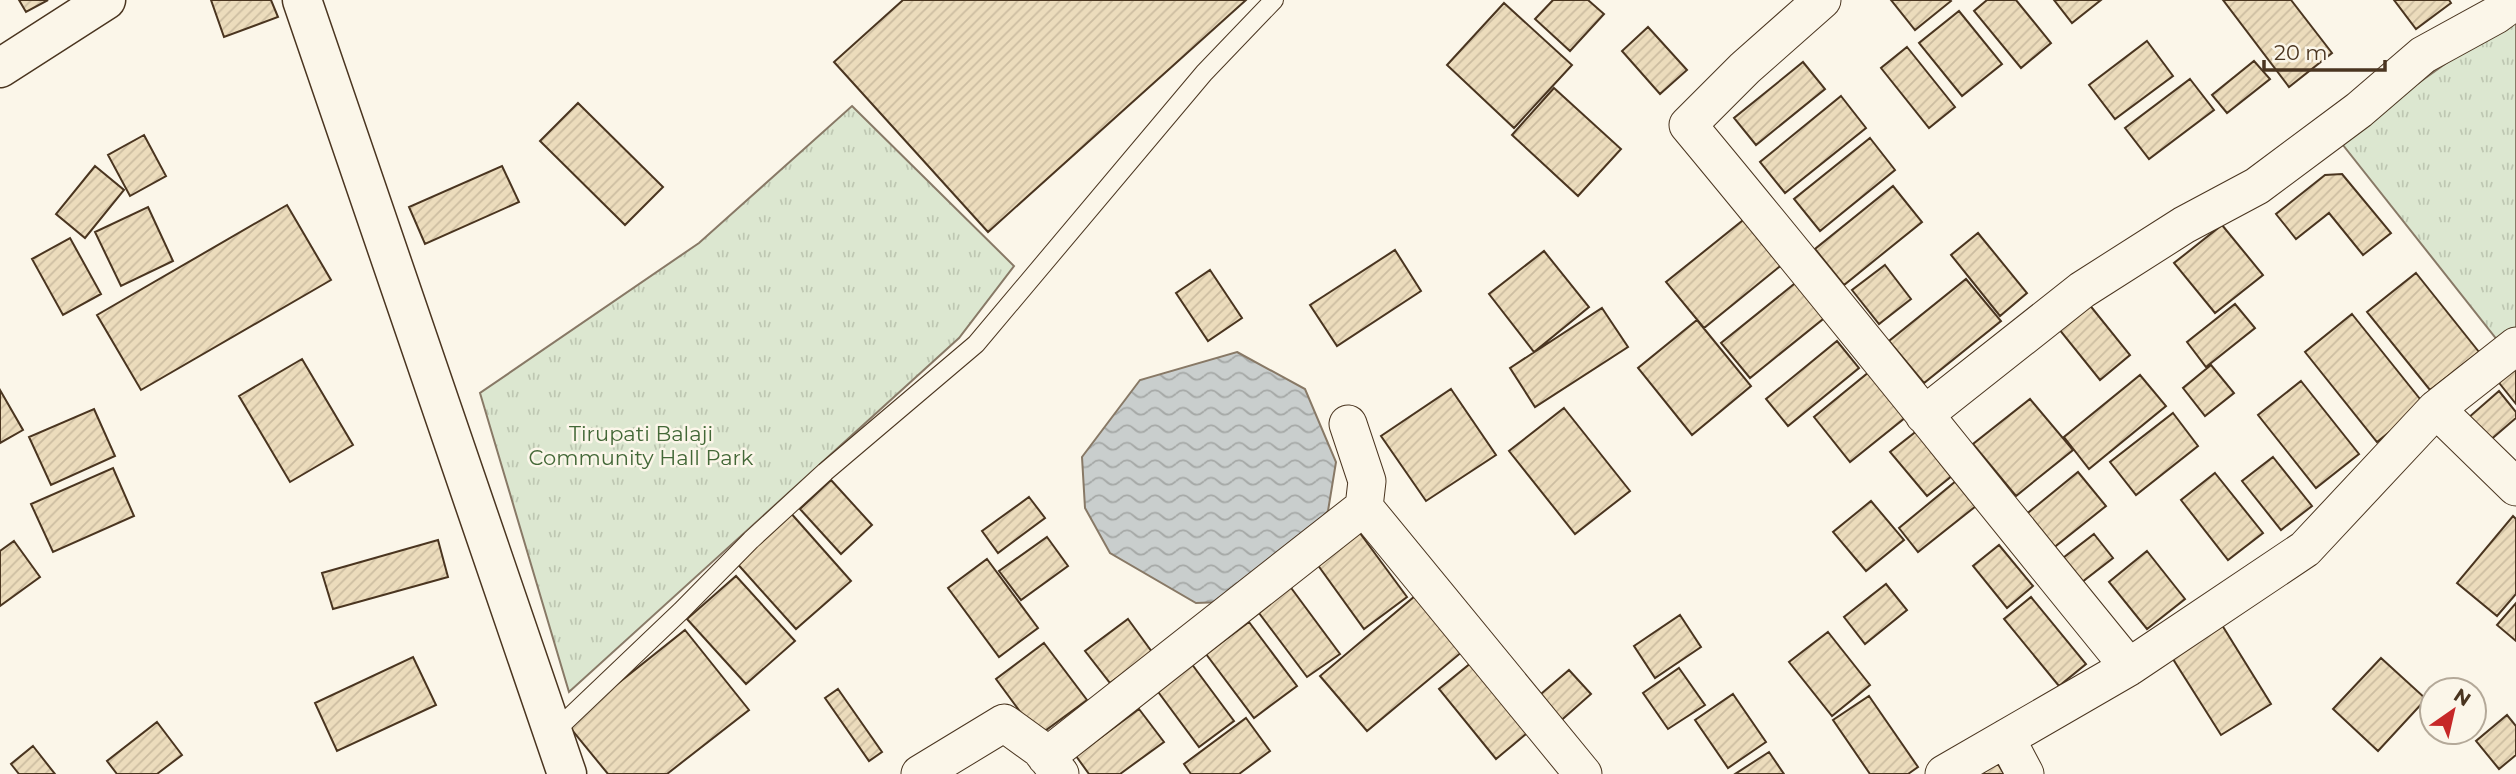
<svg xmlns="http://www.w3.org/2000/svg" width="2516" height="774" font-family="Montserrat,sans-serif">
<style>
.park{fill:url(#park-tufts);stroke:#887966;stroke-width:2}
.water{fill:url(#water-waves);stroke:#887966;stroke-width:2}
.building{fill:url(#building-hatch);stroke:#4a3520;stroke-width:2}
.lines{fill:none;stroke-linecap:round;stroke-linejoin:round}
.lane-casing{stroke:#4a3520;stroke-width:20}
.street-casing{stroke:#4a3520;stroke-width:39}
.secondary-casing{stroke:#4a3520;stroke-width:41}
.primary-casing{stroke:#4a3520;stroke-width:41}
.lane{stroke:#fbf6e9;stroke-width:18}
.street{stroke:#fbf6e9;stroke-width:37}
.secondary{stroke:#fbf6e9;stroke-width:38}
.primary{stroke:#fbf6e9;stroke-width:38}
.labels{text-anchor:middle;stroke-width:5;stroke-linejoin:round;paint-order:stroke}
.park-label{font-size:21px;fill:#436837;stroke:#fbf6e9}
</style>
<defs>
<pattern id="park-tufts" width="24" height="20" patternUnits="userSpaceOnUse" patternTransform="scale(1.75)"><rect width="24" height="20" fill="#dce7d0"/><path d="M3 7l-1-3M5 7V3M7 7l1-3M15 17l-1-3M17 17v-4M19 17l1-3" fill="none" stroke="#bec7b2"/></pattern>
<pattern id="water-waves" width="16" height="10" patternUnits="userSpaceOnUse" patternTransform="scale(1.75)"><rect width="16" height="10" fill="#c9cecd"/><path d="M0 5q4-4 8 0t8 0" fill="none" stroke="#a5a8a6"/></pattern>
<pattern id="building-hatch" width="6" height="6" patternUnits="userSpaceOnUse" patternTransform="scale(1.75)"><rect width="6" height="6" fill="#ecdcbc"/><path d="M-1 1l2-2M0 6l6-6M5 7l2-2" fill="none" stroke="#ccbda1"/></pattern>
</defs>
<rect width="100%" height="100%" fill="#fbf6e9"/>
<!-- park -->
<path class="park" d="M 2516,13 L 2516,335 L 2502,346 L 2339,140 Z
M 852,106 L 1014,266 L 959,338 L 569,692 L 480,393 L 699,243 Z"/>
<!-- water -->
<path class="water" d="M 1237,352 L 1305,389 L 1336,462 L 1328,511 L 1249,601 L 1196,603 L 1110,553 L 1085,508 L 1082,457 L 1140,380 Z"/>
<!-- building -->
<path class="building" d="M 19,0 L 48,0 L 26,12 Z
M 211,0 L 271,0 L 278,17 L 224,37 Z
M 903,0 L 1246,0 L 988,232 L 834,62 Z
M 1553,0 L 1588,0 L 1604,14 L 1570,51 L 1535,19 Z
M 1891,0 L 1950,0 L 1951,1 L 1915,30 Z
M 1987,0 L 2016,0 L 2051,43 L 2021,68 L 1974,11 Z
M 2054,0 L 2101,0 L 2072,23 Z
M 2223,0 L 2291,0 L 2332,53 L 2289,87 Z
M 2394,0 L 2449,0 L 2451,3 L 2416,29 Z
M 1504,3 L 1572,65 L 1514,128 L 1447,65 Z
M 1959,11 L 2002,64 L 1962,96 L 1919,43 Z
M 1648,27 L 1687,70 L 1660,94 L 1622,51 Z
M 2147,41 L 2173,76 L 2115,119 L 2089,85 Z
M 1907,47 L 1955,107 L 1929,128 L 1881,68 Z
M 2254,61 L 2270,79 L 2227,113 L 2212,95 Z
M 1803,62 L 1825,89 L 1756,145 L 1734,118 Z
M 2190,79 L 2214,110 L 2149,159 L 2125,128 Z
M 1554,88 L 1621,149 L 1578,196 L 1512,135 Z
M 1841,96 L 1866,128 L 1785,193 L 1760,162 Z
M 578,103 L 663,187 L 625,225 L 540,141 Z
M 144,135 L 166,176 L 130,196 L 108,155 Z
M 1870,138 L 1895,170 L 1820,231 L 1794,199 Z
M 95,166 L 124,190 L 85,238 L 56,214 Z
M 502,166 L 519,202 L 425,244 L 409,207 Z
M 2342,174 L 2391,233 L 2363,255 L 2329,213 L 2296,239 L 2276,214 L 2325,175 Z
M 1893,186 L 1922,222 L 1844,285 L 1815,249 Z
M 287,205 L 331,280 L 141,390 L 97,315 Z
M 148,207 L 173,261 L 121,286 L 95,232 Z
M 1747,217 L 1784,263 L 1704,328 L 1666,282 Z
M 2222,225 L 2263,275 L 2215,313 L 2174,263 Z
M 1978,233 L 2027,293 L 2000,316 L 1951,255 Z
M 70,238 L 101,294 L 63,315 L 32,259 Z
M 1395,250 L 1421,291 L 1337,346 L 1310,305 Z
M 1544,251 L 1589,307 L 1534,352 L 1489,294 Z
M 1885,265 L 1911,299 L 1879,324 L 1852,290 Z
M 1210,270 L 1242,318 L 1208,341 L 1176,293 Z
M 1809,272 L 1838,307 L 1750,378 L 1721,343 Z
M 2416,273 L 2479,352 L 2430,390 L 2367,312 Z
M 1966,279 L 2001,321 L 1924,383 L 1889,341 Z
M 2080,293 L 2130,355 L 2100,380 L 2050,318 Z
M 2235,304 L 2255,328 L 2206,367 L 2187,342 Z
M 1602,308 L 1628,347 L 1535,407 L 1510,368 Z
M 2352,314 L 2424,404 L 2377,442 L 2305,352 Z
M 1697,320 L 1751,386 L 1692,435 L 1638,368 Z
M 1837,341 L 1859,368 L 1788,426 L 1766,399 Z
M 302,359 L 353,445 L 290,482 L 239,396 Z
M 2516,363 L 2516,404 L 2496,379 Z
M 2211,365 L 2234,393 L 2205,416 L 2183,388 Z
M 1869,372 L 1906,417 L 1850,462 L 1814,417 Z
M 2140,375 L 2166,406 L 2089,469 L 2064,437 Z
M 2301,381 L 2359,454 L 2316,488 L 2258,415 Z
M 1451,389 L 1496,455 L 1426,501 L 1381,436 Z
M 0,390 L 23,430 L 0,443 Z
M 2499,391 L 2516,412 L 2516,418 L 2488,442 L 2468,418 Z
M 2030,399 L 2073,450 L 2016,496 L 1973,444 Z
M 1564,408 L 1630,491 L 1575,534 L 1509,451 Z
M 94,409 L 115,456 L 51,485 L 29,437 Z
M 2173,413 L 2198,446 L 2136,495 L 2110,462 Z
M 1918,430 L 1953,475 L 1927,496 L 1890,452 Z
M 2273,457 L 2312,506 L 2281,530 L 2242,481 Z
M 113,468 L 134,516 L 53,552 L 31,504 Z
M 2078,472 L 2106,506 L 2052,549 L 2024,516 Z
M 2215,473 L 2263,533 L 2228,560 L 2181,500 Z
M 831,480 L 872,525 L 841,554 L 800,509 Z
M 1956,481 L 1976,506 L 1918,552 L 1899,528 Z
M 1029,497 L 1045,518 L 998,553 L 982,531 Z
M 1871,501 L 1904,540 L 1866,571 L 1833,532 Z
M 789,511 L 851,581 L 796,629 L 734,560 Z
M 2513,516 L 2516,519 L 2516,594 L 2497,616 L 2457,583 Z
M 1354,525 L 1407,597 L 1364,629 L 1312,557 Z
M 2094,534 L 2113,558 L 2073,589 L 2054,565 Z
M 1047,537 L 1068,566 L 1021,600 L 999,571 Z
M 438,540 L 448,577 L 333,609 L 322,573 Z
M 14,541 L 40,577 L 0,606 L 0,551 Z
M 1999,545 L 2033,586 L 2007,608 L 1973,566 Z
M 2147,551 L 2185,599 L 2147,629 L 2109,582 Z
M 987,559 L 1038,628 L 999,657 L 948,588 Z
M 736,576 L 795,641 L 746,684 L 687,619 Z
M 1286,581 L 1340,654 L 1307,677 L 1253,605 Z
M 1886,584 L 1907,610 L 1865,644 L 1844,617 Z
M 1421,591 L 1469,646 L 1367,731 L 1320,676 Z
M 2031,597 L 2086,664 L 2059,686 L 2004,619 Z
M 2516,603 L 2516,641 L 2497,625 Z
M 1680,615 L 1701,647 L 1655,678 L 1634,646 Z
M 2217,617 L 2271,704 L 2221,735 L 2166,648 Z
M 1128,619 L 1152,652 L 1110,683 L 1085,651 Z
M 1249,622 L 1297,686 L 1254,718 L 1206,654 Z
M 685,630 L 749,710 L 667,774 L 608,774 L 567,724 Z
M 1828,632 L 1870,685 L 1832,716 L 1789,662 Z
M 1044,643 L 1087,700 L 1038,736 L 996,679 Z
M 1482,654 L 1538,724 L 1496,759 L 1439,689 Z
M 413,657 L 436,705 L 337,751 L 315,703 Z
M 2381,658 L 2426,699 L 2378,751 L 2333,709 Z
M 1191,663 L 1234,721 L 1199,747 L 1156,689 Z
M 1679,668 L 1705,705 L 1668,729 L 1643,693 Z
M 1569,670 L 1591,694 L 1557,724 L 1535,699 Z
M 838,689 L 882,752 L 869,761 L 825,698 Z
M 1733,694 L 1766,742 L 1728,768 L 1695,720 Z
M 1869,696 L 1918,767 L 1908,774 L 1870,774 L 1833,720 Z
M 1139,709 L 1164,742 L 1120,774 L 1089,774 L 1076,756 Z
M 2507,715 L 2516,726 L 2516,755 L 2499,769 L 2476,741 Z
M 1246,718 L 1270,751 L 1239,774 L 1191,774 L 1184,764 Z
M 157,722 L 182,755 L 157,774 L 117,774 L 107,761 Z
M 33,746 L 55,774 L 19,774 L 11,764 Z
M 1769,752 L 1784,774 L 1735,774 Z
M 1995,759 L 2004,774 L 1970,774 Z"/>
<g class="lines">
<defs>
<path id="lane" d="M 553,733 L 681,611 L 751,540 L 825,472 L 976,344 L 1204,73 L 1274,0"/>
<path id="street" d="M 1822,0 L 1745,68 L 1688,125 C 1837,304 1982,487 2129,667
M 2436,409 L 2516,487
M 1924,415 L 2082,290 L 2184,225 L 2257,186 L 2359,110 L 2423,55 L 2496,15 L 2516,0
M 1364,507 L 1583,774
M 2006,738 L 2025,774
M 1046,757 L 1364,507 L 1367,481 L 1348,424
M 920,774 L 1004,723 L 1040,749 L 1060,774
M 1944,774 L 2129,667 L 2305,549 L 2436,409 L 2516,346"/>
<path id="secondary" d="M 0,68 L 106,0"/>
<path id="primary" d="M 302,0 L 567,774"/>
</defs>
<!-- lane casing -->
<use href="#lane" class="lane-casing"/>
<!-- street casing -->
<use href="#street" class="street-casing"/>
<!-- secondary casing -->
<use href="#secondary" class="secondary-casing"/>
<!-- primary casing -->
<use href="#primary" class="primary-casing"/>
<!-- lane -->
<use href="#lane" class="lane"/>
<!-- street -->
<use href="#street" class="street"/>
<!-- secondary -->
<use href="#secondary" class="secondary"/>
<!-- primary -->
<use href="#primary" class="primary"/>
</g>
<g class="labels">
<!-- park labels -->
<g class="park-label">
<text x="641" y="441">Tirupati Balaji<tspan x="641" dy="24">Community Hall Park</tspan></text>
</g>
</g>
<!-- north arrow -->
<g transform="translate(2453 711) rotate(34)"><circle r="33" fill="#fbf6e9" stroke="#b4a999" stroke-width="2"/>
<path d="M0-5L12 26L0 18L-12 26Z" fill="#c62828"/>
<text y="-10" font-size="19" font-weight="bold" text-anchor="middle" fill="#4a3520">N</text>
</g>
<!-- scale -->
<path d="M2264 60v10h121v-10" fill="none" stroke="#4a3520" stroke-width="3.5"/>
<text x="2274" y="60" font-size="21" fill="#4a3520" stroke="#fbf6e9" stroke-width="5" paint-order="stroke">20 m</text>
</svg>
